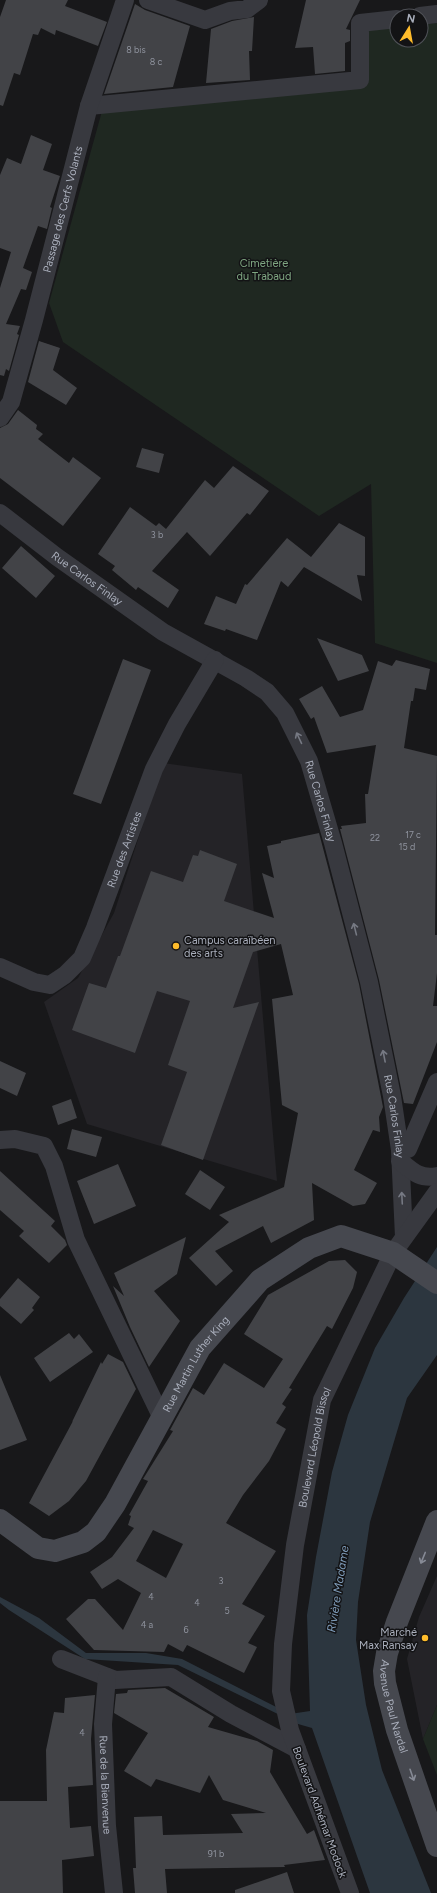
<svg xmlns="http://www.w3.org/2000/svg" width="437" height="1893" font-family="Figtree,sans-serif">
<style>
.built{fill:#242327}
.green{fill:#1f2821}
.water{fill:#2c363f}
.building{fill:#424347;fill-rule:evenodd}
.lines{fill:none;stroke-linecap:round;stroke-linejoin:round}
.street{stroke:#38393f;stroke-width:18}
.secondary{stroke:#46484f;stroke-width:22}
.oneway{stroke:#767983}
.oneway2{stroke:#868a95}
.poi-dot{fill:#ffbc2b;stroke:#131315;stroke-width:1.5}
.labels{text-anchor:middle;stroke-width:3;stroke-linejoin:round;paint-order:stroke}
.number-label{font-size:9px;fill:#8f939e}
.street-label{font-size:11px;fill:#a9aebb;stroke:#131315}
.park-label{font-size:11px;fill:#7fa782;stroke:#131315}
.poi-label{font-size:11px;fill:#a9aebb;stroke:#131315;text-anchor:start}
.water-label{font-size:12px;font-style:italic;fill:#7e9bb8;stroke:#131315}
</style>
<rect width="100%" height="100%" fill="#18181a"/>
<!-- built -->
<path class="built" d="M 163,763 L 242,774 L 277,1181 L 87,1124 L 44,1002 L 78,978 L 114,913 Z
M 437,1576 L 437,1705 L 423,1739 L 407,1659 L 419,1617 Z"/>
<!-- green -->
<path class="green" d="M 437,23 L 437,663 L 375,643 L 371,484 L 319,516 L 63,342 L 49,303 L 102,111 L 365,85 L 366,30 L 397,27 L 397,40 L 421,40 L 421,25 Z
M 437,1705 L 437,1775 L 423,1739 Z"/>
<!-- water -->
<path class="water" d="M 437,1247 L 437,1355 L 407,1398 L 370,1522 L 358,1602 L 356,1640 L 366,1705 L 382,1770 L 431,1893 L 370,1893 L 312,1728 L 298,1724 L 178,1665 L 85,1659 L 9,1610 L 0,1603 L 0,1597 L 39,1618 L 86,1653 L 146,1653 L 182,1659 L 290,1714 L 310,1711 L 307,1615 L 316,1557 L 332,1472 L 348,1415 L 375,1348 L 404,1298 Z"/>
<!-- building -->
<path class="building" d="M 6,0 L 68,0 L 65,6 L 107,22 L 98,46 L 56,30 L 55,35 L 41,28 L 38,35 L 33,34 L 20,75 L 14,73 L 3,106 L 0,105 L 0,17 Z
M 306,0 L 360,0 L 346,29 L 350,30 L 350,41 L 345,43 L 345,71 L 315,74 L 313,47 L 295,48 Z
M 135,4 L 145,10 L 190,26 L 173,87 L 104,94 Z
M 254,17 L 252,51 L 249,51 L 250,80 L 206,83 L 211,29 L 232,21 Z
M 31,135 L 52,144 L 43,170 L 60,176 L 50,207 L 52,208 L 47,229 L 38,226 L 23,268 L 32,272 L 26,290 L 21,289 L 6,324 L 20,326 L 17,334 L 19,335 L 9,371 L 6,369 L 4,376 L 0,375 L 0,288 L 11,252 L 0,248 L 0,175 L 7,158 L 21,164 Z
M 39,341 L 60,348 L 53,370 L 77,388 L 66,405 L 28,382 Z
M 18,410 L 37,425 L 36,429 L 43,434 L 38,439 L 69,463 L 73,457 L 101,478 L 63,526 L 0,478 L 0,428 L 8,424 Z
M 142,448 L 164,454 L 159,473 L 136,467 Z
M 233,466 L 269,491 L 250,515 L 247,513 L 210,556 L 187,532 L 152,571 L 179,590 L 168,608 L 138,587 L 136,590 L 112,570 L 115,566 L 98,554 L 130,507 L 156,526 L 159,523 L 166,529 L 205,480 L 214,488 Z
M 339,523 L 365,537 L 365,576 L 357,575 L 362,601 L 304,567 L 288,587 L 281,581 L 257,640 L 226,629 L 225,631 L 204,624 L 216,596 L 236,604 L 245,584 L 247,585 L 287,538 L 311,557 Z
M 21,546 L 55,576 L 36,598 L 2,568 Z
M 317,638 L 362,655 L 369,671 L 338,681 Z
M 123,659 L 151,670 L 101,804 L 73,794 Z
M 396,660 L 430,669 L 426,690 L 415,688 L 413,701 L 411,701 L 404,748 L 437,756 L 435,935 L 437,935 L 437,973 L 433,1006 L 437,1006 L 437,1042 L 413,1104 L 404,1103 L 379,980 L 340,829 L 342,829 L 341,826 L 366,823 L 365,794 L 368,794 L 376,745 L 327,753 L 314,717 L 311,719 L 299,699 L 322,686 L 340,717 L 363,710 L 378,661 L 392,666 Z
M 319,833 L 359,984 L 383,1107 L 379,1117 L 380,1132 L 373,1130 L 354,1170 L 377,1183 L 365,1204 L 353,1206 L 312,1183 L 314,1220 L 271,1243 L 263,1226 L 215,1251 L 233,1271 L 216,1286 L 189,1258 L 229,1222 L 219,1215 L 284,1187 L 298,1113 L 282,1105 L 272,999 L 293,995 L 281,944 L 253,952 L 233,1008 L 259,1002 L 203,1160 L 161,1145 L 187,1072 L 168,1065 L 190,1001 L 157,991 L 135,1053 L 72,1030 L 89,983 L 106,988 L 118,956 L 120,956 L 151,871 L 183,882 L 193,855 L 198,856 L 200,850 L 237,864 L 224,901 L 274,918 L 262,873 L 274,878 L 267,846 L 281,843 L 281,841 Z
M 0,1061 L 26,1073 L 17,1096 L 0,1088 Z
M 71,1099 L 77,1118 L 58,1125 L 52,1106 Z
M 72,1129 L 102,1137 L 96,1157 L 67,1149 Z
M 118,1164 L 136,1206 L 94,1224 L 77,1181 Z
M 200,1170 L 225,1187 L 210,1210 L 185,1194 Z
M 0,1171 L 55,1221 L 51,1226 L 65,1240 L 67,1245 L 49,1263 L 19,1236 L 24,1231 L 0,1210 Z
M 186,1237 L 177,1274 L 154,1291 L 180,1321 L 149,1367 L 130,1327 L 113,1286 L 124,1296 L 114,1273 Z
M 345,1260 L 357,1272 L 353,1288 L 332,1329 L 327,1326 L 289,1388 L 292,1389 L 282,1404 L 286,1407 L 276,1423 L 286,1429 L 269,1461 L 243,1495 L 226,1523 L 276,1551 L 242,1604 L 265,1616 L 248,1643 L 257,1647 L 244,1673 L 187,1645 L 183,1652 L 168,1644 L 164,1652 L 94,1650 L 66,1619 L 88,1599 L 95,1599 L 123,1630 L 141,1593 L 118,1579 L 102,1589 L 90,1572 L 112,1557 L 134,1528 L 128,1525 L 131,1516 L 129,1515 L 148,1481 L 143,1479 L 173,1431 L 170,1430 L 193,1388 L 204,1395 L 224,1363 L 264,1388 L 283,1359 L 244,1334 L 268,1295 L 329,1261 ZM 153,1530 L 183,1544 L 166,1578 L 136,1561 Z
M 18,1278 L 40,1297 L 32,1308 L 34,1310 L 21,1324 L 0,1306 L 0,1299 Z
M 69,1333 L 74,1339 L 79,1334 L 93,1352 L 50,1382 L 34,1358 Z
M 108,1354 L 123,1362 L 136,1389 L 86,1481 L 69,1501 L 49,1516 L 29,1503 L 73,1421 L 72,1422 L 101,1362 L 102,1364 Z
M 0,1375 L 27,1440 L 0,1450 Z
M 165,1688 L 214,1717 L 208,1727 L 257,1741 L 273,1750 L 270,1772 L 307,1834 L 314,1830 L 325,1860 L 284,1865 L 285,1867 L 165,1869 L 167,1893 L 135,1893 L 133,1868 L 136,1868 L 134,1817 L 162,1816 L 163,1835 L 243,1833 L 231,1814 L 266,1813 L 223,1800 L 209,1775 L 200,1793 L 156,1779 L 151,1787 L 124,1771 L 148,1733 L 114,1713 L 116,1694 L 127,1693 L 128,1690 Z
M 95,1695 L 91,1739 L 93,1785 L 68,1787 L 70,1828 L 91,1826 L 94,1856 L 62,1860 L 63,1893 L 0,1893 L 0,1801 L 47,1801 L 46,1750 L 54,1712 L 64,1713 L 65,1698 Z
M 287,1872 L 294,1893 L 235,1893 L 235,1890 Z"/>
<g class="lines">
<!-- street -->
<g class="street">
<path d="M 148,0 L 205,20 L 230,11 L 247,9 L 259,0"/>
<path d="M 420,16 L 437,14"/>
<path d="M 89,106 L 360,80 L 360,23 L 397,19"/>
<path id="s1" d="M 0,418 L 11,402 L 34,320 L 89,106 L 125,0"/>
<path id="s2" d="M 0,513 L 57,557 L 163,632 L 246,678 L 267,692 L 285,713 L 309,761 L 333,843 L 369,982 L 392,1096 L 400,1150 L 404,1237"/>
<path id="s3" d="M 0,967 L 34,982 L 50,985 L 65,975 L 82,958 L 95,928 L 154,769 L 177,724 L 215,660"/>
<path d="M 0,1140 L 15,1139 L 44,1146 L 54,1166 L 76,1240 L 162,1418"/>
<path d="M 400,1150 L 408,1149 L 437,1082"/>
<path d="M 400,1161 C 413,1172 420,1179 437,1176"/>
<path d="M 61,1659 L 115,1680 L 171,1677 L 231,1714 L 297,1749"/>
<path id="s4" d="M 107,1677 L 103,1724 L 107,1826 L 114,1893"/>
<path id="s5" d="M 350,1893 L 290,1730 L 281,1691 L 283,1644 L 295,1545 L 322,1400 L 393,1253 L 437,1192"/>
</g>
<!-- secondary -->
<g class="secondary">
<path id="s6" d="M 0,1520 L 38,1548 L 55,1551 L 83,1542 L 96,1532 L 115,1504 L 200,1348 L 260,1280 L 309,1248 L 341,1236 L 393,1253 L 437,1283"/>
<path id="s7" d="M 437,1521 L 397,1622 L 387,1653 L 384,1671 L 385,1683 L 397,1730 L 437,1846"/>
</g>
</g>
<!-- one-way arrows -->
<defs><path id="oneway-shaft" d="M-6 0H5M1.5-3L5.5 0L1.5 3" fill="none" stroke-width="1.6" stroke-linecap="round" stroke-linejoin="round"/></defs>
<g class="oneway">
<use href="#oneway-shaft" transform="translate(299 738) rotate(-115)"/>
<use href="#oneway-shaft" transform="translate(355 929) rotate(-104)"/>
<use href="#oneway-shaft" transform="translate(384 1056) rotate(-101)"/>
<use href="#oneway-shaft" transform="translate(402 1198) rotate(-93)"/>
</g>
<g class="oneway2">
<use href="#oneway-shaft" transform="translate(423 1558) rotate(112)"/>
<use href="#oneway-shaft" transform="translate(412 1775) rotate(71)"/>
</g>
<!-- markers -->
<g class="poi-dot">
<circle cx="176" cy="946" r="4"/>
<circle cx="425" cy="1638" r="4"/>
</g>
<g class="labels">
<!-- number labels -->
<g class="number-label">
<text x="136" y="53">8 bis</text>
<text x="156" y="65">8 c</text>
<text x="157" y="538">3 b</text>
<text x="413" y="838">17 c</text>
<text x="375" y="841">22</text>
<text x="407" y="850">15 d</text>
<text x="221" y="1584">3</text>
<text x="151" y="1600">4</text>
<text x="197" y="1606">4</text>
<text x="227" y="1614">5</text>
<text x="147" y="1628">4 a</text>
<text x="186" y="1633">6</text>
<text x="82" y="1736">4</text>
<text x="216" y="1857">91 b</text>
</g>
<!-- street labels -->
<g class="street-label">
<text dy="4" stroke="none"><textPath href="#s1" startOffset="219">Passage des Cerfs Volants</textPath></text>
<text dy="4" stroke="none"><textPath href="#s2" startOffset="109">Rue Carlos Finlay</textPath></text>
<text dy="4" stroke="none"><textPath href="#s2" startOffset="445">Rue Carlos Finlay</textPath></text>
<text dy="4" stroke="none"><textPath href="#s3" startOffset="212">Rue des Artistes</textPath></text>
<text dy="4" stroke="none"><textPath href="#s2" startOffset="769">Rue Carlos Finlay</textPath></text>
<text dy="4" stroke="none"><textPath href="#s6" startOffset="306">Rue Martin Luther King</textPath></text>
<text dy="4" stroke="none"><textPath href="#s5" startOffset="460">Boulevard Léopold Bissol</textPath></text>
<text dy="4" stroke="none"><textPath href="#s7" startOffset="196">Avenue Paul Nardal</textPath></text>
<text dy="4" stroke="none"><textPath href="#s4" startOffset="108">Rue de la Bienvenue</textPath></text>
<text transform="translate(320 1812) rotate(70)" y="4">Boulevard Adhémar Modock</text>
</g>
<!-- park labels -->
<g class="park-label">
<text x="264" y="267">Cimetière<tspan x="264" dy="13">du Trabaud</tspan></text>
</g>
<!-- poi labels -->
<g class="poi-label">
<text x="184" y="944">Campus caraïbéen<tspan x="184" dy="13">des arts</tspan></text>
<text x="417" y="1636" text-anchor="end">Marché<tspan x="417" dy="13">Max Ransay</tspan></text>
</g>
<!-- water labels -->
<g class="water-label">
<text transform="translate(338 1589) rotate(-81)" y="4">Rivière Madame</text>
</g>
</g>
<!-- north arrow -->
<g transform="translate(409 28) rotate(11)"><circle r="19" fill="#131315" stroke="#4f5157"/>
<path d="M0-3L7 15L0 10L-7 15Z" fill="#ffbc2b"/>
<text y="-6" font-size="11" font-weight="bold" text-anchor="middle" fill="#a9aebb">N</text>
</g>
</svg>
